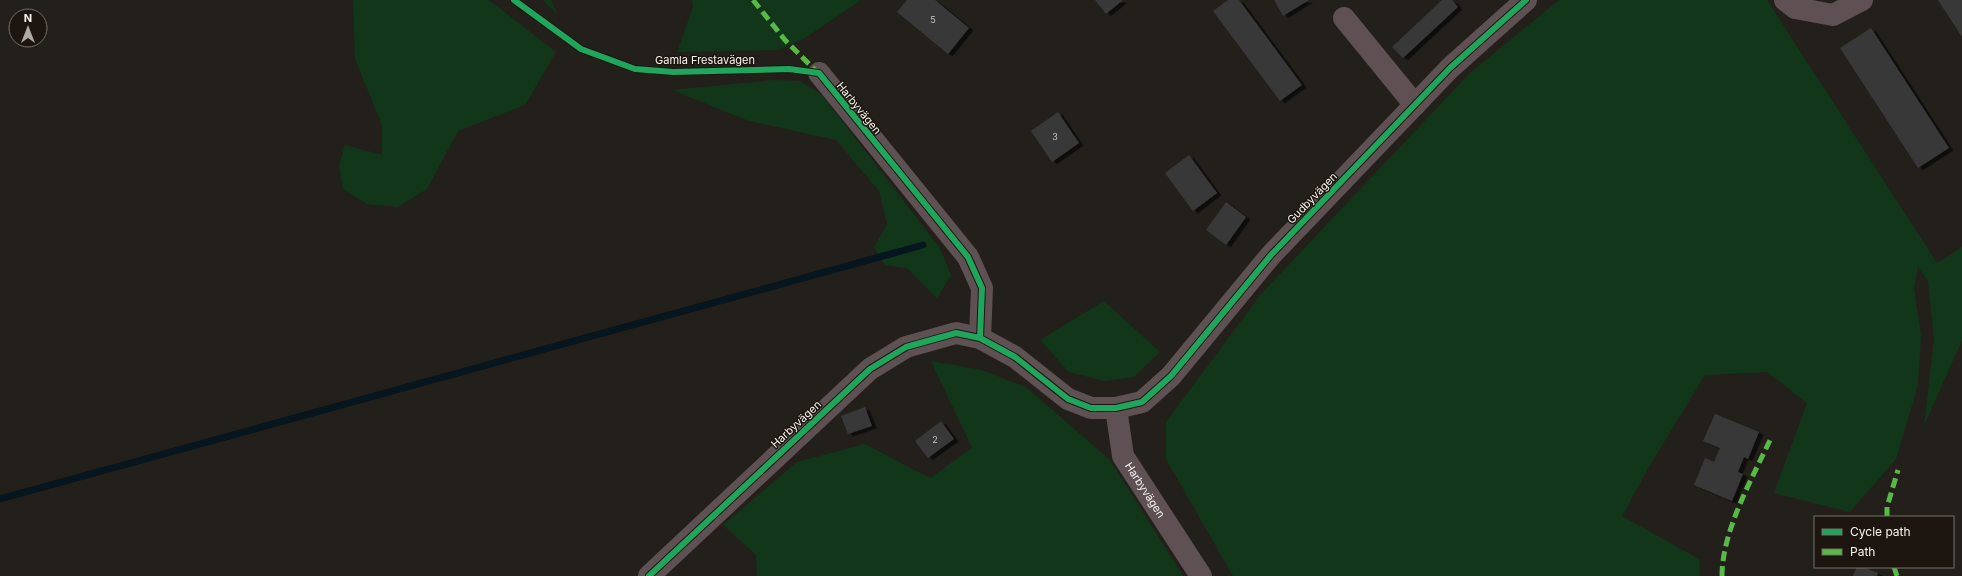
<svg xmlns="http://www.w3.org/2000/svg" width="1962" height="576" font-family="Inter,sans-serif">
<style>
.green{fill:#123619}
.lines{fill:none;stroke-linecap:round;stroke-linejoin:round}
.stream{stroke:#06151e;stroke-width:7}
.building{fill:#393838;filter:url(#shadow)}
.minor{stroke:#5e5053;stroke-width:22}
.quiet{stroke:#58b947;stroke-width:5;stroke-dasharray:10 5;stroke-linecap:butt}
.cycleway-casing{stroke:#1d1610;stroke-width:8}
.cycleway{stroke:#20a55d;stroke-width:6}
.labels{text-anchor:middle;stroke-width:3;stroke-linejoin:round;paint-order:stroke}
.number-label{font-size:9px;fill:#c8c4c0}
.street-label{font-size:11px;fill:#f8f3ee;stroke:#1d1610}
</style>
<defs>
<filter id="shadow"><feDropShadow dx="4.5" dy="2.5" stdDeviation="0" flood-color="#0009"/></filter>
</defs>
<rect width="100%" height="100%" fill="#23201c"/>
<!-- green -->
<path class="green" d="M 353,0 L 489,0 L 556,52 L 525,105 L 458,131 L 427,189 L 397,207 L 367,204 L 343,189 L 339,165 L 345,145 L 382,155 L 382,125 L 355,59 Z
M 543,0 L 551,0 L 557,14 Z
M 692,0 L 861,0 L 805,38 L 779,50 L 677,52 L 693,7 Z
M 1559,0 L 1767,0 L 1937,263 L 1962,247 L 1962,340 L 1924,426 L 1934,339 L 1928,281 L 1918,267 L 1914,288 L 1921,335 L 1918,385 L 1896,459 L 1850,512 L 1774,493 L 1807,403 L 1767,372 L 1705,375 L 1649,467 L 1622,516 L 1699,559 L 1700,576 L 1233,576 L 1166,459 L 1166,422 L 1261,294 L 1470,73 Z
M 773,80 L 800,81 L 822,95 L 940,248 L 951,275 L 937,298 L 907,268 L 885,265 L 874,247 L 887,224 L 879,191 L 836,140 L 749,121 L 672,90 Z
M 1104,301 L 1160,352 L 1134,377 L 1104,381 L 1069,372 L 1040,340 Z
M 931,361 L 982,370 L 1026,387 L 1110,460 L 1183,576 L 757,576 L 756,555 L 723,525 L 797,462 L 865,444 L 930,478 L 972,448 Z"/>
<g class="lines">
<!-- stream -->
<path class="stream" d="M 0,499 L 923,245"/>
</g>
<!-- building -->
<path class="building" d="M 907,0 L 935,0 L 969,28 L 948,54 L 897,12 Z
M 1095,0 L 1123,0 L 1106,14 Z
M 1228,0 L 1239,0 L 1302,85 L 1280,101 L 1213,11 Z
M 1274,0 L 1309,0 L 1283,16 Z
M 1442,0 L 1452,0 L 1458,7 L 1403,58 L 1392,47 Z
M 1938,0 L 1962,0 L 1962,37 Z
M 1871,28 L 1949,148 L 1918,168 L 1840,48 Z
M 1058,112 L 1079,143 L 1052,162 L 1031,131 Z
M 1189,155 L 1217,193 L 1193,211 L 1165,173 Z
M 1226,202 L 1246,217 L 1226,245 L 1206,230 Z
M 865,407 L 872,426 L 848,434 L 841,416 Z
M 1715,414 L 1759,432 L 1748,459 L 1744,457 L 1738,472 L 1743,474 L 1732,501 L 1694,485 L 1705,458 L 1714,462 L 1720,448 L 1703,441 Z
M 941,421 L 954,439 L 928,458 L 915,441 Z
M 1857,567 L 1863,567 L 1878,573 L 1877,576 L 1853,576 Z"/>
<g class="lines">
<!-- minor -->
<g class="minor">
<path d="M 1785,0 L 1795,8 L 1833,15 L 1862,0"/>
<path d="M 1344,18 L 1415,105"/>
<path d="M 819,73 L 968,257 L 982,288 L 980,338"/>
<path id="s1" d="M 1116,408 L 1123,456 L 1201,576"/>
<path d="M 649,576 L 870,369 L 906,347 L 956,333 L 980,338 L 1015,357 L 1068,399 L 1091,408 L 1116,408 L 1142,402 L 1171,376 L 1271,255 L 1450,68 L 1526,0"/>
</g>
<!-- quiet -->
<path class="quiet" d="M 753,0 L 785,40 L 817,72
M 1887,517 L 1887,507 L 1898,470
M 1894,567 L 1897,576
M 1722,576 C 1722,531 1752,479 1771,438"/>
<defs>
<path id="cycleway" d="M 514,0 L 581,49 L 635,69 L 673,72 L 789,69 L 819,73 L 968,257 L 982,288 L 980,338
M 649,576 L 870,369 L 906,347 L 956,333 L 980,338 L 1015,357 L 1068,399 L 1091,408 L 1116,408 L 1142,402 L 1171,376 L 1271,255 L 1450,68 L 1526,0"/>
</defs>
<!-- cycleway casing -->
<use href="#cycleway" class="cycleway-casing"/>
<!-- cycleway -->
<use href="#cycleway" class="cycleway"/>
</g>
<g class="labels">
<!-- number labels -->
<g class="number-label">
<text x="933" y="23">5</text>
<text x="1055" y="140">3</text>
<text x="935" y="443">2</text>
</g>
<!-- street labels -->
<g class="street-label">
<text x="705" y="64">Gamla Frestavägen</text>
<text transform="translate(859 108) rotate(51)" y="4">Harbyvägen</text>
<text transform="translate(1312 198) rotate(-46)" y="4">Gudbyvägen</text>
<text transform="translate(796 424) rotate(-43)" y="4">Harbyvägen</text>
<text dy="4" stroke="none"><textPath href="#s1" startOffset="89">Harbyvägen</textPath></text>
</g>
</g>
<!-- legend -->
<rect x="1814" y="516" width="140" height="52" fill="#1d1610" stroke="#756e69"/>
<rect x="1822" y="529" width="20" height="6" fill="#20a55d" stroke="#756e69"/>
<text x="1850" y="536" font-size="12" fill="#f8f3ee">Cycle path</text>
<rect x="1822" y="549" width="20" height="6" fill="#58b947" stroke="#756e69"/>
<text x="1850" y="556" font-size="12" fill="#f8f3ee">Path</text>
<!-- north arrow -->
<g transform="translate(28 28)"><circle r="19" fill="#1d1610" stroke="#756e69"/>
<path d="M0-3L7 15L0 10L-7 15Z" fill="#ada9a4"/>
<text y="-6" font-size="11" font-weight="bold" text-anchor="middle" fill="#f8f3ee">N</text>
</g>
</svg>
